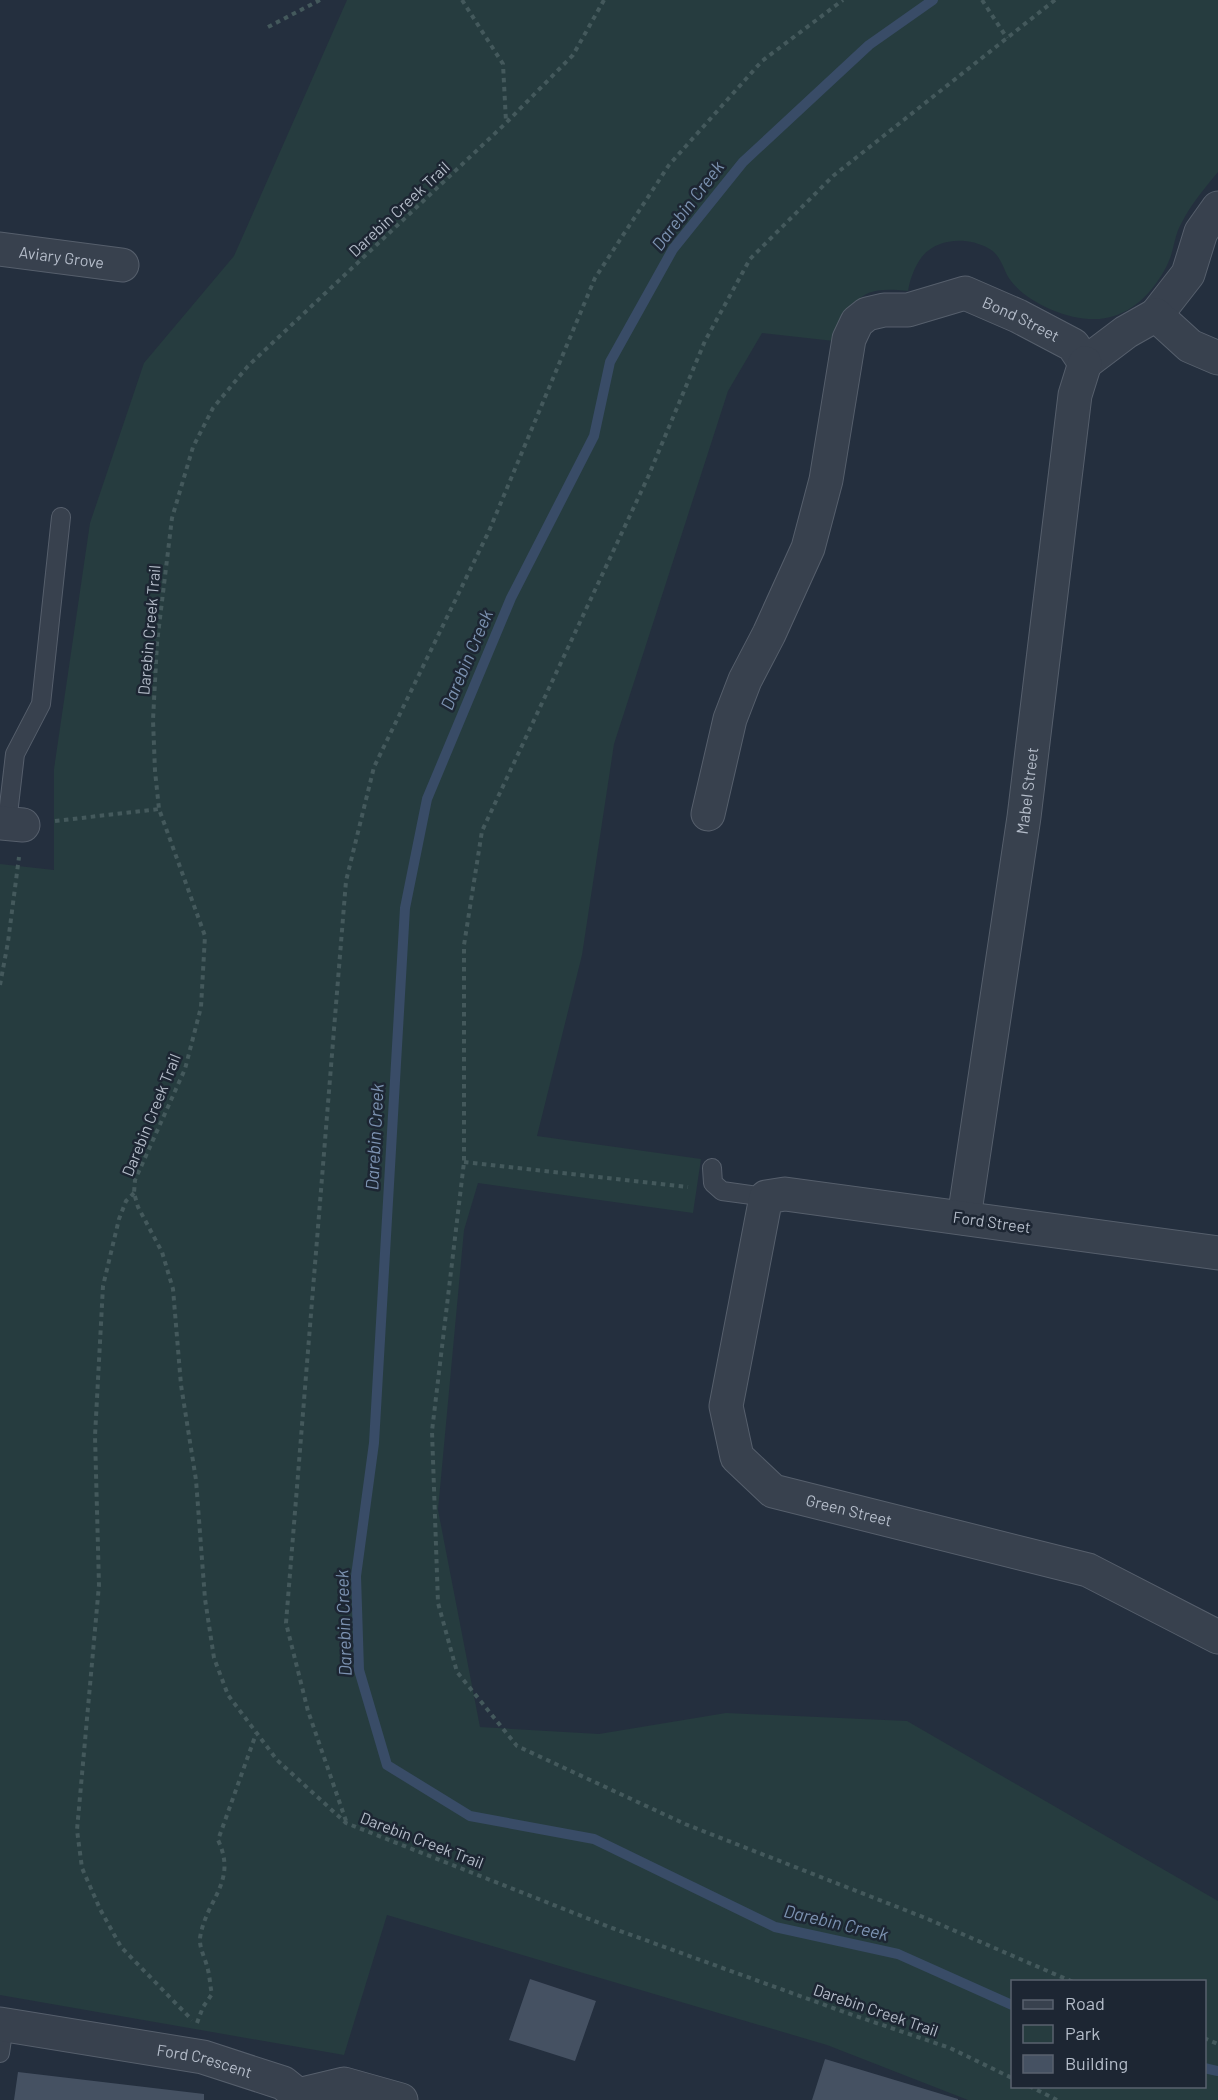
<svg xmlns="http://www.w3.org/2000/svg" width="1218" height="2100" font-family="Barlow,sans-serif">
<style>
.green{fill:#263c3f;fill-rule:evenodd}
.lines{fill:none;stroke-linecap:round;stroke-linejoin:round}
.stream{stroke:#394c67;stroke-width:10}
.building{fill:#455162}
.service-casing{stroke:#565f6c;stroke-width:20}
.minor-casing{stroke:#565f6c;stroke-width:35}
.path{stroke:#44595c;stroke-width:4;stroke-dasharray:4.5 4.5;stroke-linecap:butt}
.service{stroke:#38414e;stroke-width:18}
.minor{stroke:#38414e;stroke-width:33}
.labels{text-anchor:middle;stroke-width:5;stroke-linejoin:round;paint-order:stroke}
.street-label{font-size:16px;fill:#b4bcc9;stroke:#1d2633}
.water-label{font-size:18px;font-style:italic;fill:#7c92b1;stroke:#1d2633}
</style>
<rect width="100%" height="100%" fill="#242f3e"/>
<!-- green -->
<path class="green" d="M 347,0 L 1218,0 L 1218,172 C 1204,189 1191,204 1181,224 C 1174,236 1174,251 1168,263 C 1158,285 1138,309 1114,316 C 1083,327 1031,307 1011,281 C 1003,271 1002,255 988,248 C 966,236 933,238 919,261 C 913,271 910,280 908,291 C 857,285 855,300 834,341 L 762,333 L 728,391 L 614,744 L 582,955 L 537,1136 L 701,1159 L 693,1213 L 478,1183 L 464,1230 L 438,1510 L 480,1727 L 599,1734 L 726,1713 L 907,1721 L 1218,1901 L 1218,2100 L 968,2100 L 827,2045 L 387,1915 L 344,2055 L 0,1995 L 0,864 L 54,870 L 54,769 L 90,523 L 144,363 L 234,256 ZM 1012,1982 L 1204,1982 L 1204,2086 L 1012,2086 Z"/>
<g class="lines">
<!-- stream -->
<path class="stream" d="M 933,0 L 869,45 L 743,162 L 673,249 L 610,362 L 594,436 L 511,598 L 427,799 L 405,908 L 374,1443 L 356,1576 L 359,1670 L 387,1765 L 470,1816 L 594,1839 L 775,1927 L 898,1954 L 1012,2005
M 1204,2068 L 1218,2071"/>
</g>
<!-- building -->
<path class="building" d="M 530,1979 L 596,2001 L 575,2061 L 509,2040 Z
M 825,2059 L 958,2099 L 958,2100 L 812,2100 Z
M 18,2072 L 204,2094 L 204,2100 L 14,2100 Z"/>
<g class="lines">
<defs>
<path id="service" d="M 7,823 L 15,754 L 41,704 L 61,517
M 712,1168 L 713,1183 L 722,1191 L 766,1197
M 0,2053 L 4,2025"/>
<g id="minor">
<path id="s1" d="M 0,249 L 122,265"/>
<path d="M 1156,315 L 1188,274 L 1201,232 L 1218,208"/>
<path id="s2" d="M 708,814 L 730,719 L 745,680 L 769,634 L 808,548 L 826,480 L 849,339 L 857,322 L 867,314 L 884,310 L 908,310 L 965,293 L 1018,316 L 1073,345 L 1085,363 L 1126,332 L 1156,315 L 1190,346 L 1218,358"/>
<path d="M 0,823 L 23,825"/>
<path id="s3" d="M 964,1218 L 1024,817 L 1075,395 L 1085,363"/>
<path id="s4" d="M 1218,1253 L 785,1194 L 766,1197 L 726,1406 L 737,1457 L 773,1491 L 1088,1570 L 1218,1637"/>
<path id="s5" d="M 0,2024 L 203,2057 L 283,2083 L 298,2095 L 344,2084 L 401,2100"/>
</g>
</defs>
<!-- service casing -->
<use href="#service" class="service-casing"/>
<!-- minor casing -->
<use href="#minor" class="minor-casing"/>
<!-- path -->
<path class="path" d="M 462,0 L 503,64 L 506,122
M 604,0 L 573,55 L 506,123 L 248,366 L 213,408 L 193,447 L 172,518 L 157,643 L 153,720 L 155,771 L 159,809 L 205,936 L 201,1007 L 185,1069 L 135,1180 L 134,1193 L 138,1207 L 162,1252 L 173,1289 L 181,1385 L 196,1480 L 205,1599 L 214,1658 L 228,1695 L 277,1760 L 346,1823 L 612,1928 L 847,2013 L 950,2048 L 1012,2078
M 982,0 L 1007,38
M 1055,0 L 833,176 L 750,259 L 705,341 L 648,477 L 482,831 L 464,945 L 464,1162 L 432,1431 L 438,1603 L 457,1672 L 517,1746 L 685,1824 L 923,1917 L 1073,1982
M 268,27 L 320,0
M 55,821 L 159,809
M 0,985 L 8,942 L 19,857
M 464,1162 L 688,1187
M 134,1193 L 126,1201 L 119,1219 L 103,1286 L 95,1436 L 99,1585 L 77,1830 L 82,1868 L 100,1909 L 121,1947 L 192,2020
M 346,1821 L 308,1711 L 286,1623 L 346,881 L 374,767 L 489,531 L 595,278 L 669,165 L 762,61 L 843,0
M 197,2023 L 203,2007 L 212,1994 C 210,1986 210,1978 208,1970 C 206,1960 199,1948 200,1938 C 206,1899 238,1882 218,1840 L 256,1734
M 1204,2038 L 1218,2044
M 1029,2086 L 1057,2100"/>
<!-- service -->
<use href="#service" class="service"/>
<!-- minor -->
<use href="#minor" class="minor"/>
</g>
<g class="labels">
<!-- street labels -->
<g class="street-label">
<text transform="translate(399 209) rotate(-43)" y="6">Darebin Creek Trail</text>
<text dy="6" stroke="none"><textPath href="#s1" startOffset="62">Aviary Grove</textPath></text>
<text dy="6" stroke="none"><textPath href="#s2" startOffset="693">Bond Street</textPath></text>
<text transform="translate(149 630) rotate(-85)" y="6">Darebin Creek Trail</text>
<text dy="6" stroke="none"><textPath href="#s3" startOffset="432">Mabel Street</textPath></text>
<text transform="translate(151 1115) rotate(-68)" y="6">Darebin Creek Trail</text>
<text transform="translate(992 1222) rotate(8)" y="6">Ford Street</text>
<text dy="6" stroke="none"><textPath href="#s4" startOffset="849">Green Street</textPath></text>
<text transform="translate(422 1840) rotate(21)" y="6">Darebin Creek Trail</text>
<text transform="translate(876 2010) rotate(19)" y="6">Darebin Creek Trail</text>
<text dy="6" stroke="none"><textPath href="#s5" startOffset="208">Ford Crescent</textPath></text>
</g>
<!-- water labels -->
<g class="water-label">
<text transform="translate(688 206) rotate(-53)" y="6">Darebin Creek</text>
<text transform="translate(467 660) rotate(-67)" y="6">Darebin Creek</text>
<text transform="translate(375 1137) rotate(-87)" y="6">Darebin Creek</text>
<text transform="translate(344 1623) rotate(-92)" y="6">Darebin Creek</text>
<text transform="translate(836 1923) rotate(13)" y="6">Darebin Creek</text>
</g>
</g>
<!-- legend -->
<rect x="1011" y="1980" width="195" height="108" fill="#1d2633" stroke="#59626f" stroke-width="1.5"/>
<rect x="1023" y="2000" width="30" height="9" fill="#38414e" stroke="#59626f" stroke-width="1.5"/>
<text x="1065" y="2010" font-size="18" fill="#b4bcc9">Road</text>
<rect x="1023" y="2025" width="30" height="18" fill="#263c3f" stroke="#59626f" stroke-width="1.5"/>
<text x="1065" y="2040" font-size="18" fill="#b4bcc9">Park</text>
<rect x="1023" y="2055" width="30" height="18" fill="#455162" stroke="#59626f" stroke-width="1.5"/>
<text x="1065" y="2070" font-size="18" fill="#b4bcc9">Building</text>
</svg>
